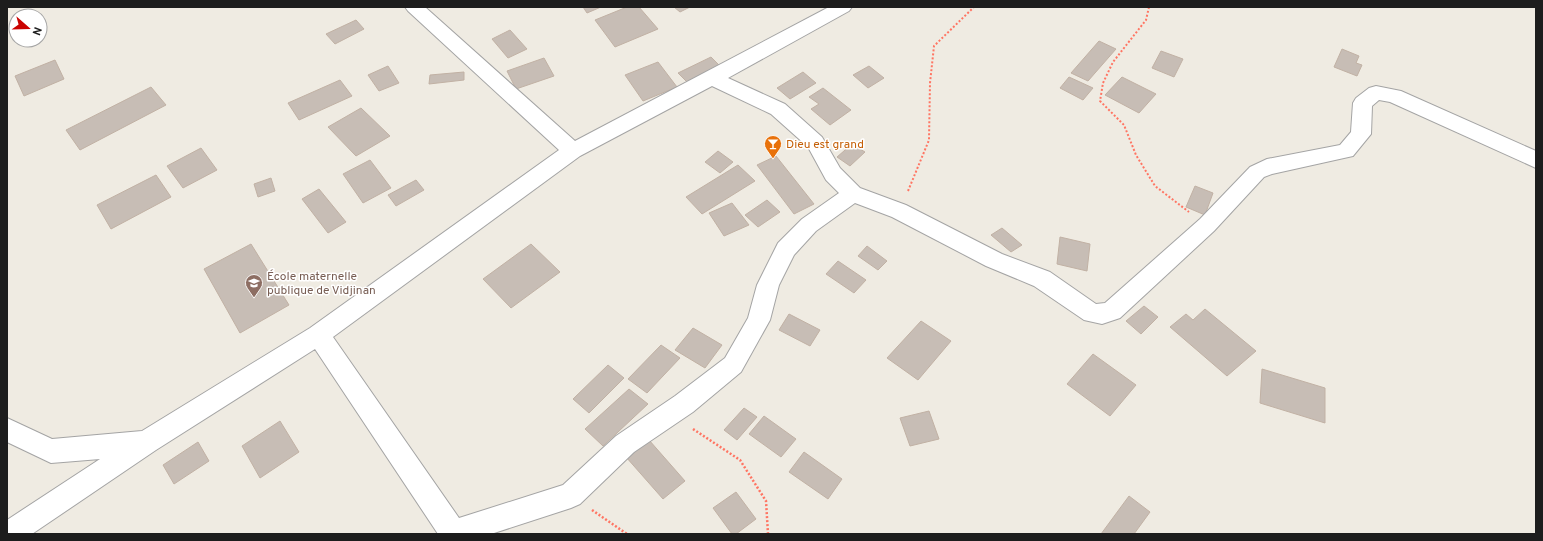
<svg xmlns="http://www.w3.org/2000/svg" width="1543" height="541" font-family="Overpass,sans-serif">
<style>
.building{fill:#c7bdb5;stroke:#c1b1a4}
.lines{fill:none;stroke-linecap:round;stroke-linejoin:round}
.street-casing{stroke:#a4a4a4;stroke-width:2}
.path-far1{stroke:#ff7563;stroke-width:2;stroke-dasharray:2 2;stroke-linecap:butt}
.path{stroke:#ff7563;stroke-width:2.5;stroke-dasharray:2 2;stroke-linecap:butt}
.street{fill:#fff;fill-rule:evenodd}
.labels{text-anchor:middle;stroke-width:3;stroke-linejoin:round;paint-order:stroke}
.food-label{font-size:12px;fill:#c56008;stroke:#fff;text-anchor:start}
.education-label{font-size:12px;fill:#785e54;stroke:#fff;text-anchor:start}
</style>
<rect width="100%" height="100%" fill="#efebe2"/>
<!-- building -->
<path class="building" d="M 583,7 L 601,7 L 587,13 Z
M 627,7 L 639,7 L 658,29 L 615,47 L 595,20 Z
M 674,7 L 690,7 L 680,12 Z
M 356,20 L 364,29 L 335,44 L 326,34 Z
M 510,30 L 527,49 L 508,58 L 492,39 Z
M 1099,41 L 1116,49 L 1088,81 L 1071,73 Z
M 1342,49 L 1359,56 L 1356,63 L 1362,65 L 1357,76 L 1334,67 Z
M 1161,51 L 1183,59 L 1174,77 L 1152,68 Z
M 711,57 L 720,66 L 687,82 L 678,73 Z
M 544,58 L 554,76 L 516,89 L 507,71 Z
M 55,60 L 64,79 L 24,96 L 15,76 Z
M 658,62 L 677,87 L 643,101 L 625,75 Z
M 388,66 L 399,83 L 379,91 L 368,75 Z
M 869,66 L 884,78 L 868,88 L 853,75 Z
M 464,72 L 464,80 L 429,84 L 430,75 Z
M 803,72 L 816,83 L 790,99 L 777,88 Z
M 1069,77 L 1093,88 L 1083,100 L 1060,88 Z
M 1122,77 L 1156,94 L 1139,113 L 1105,95 Z
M 340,80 L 352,96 L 299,120 L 288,103 Z
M 151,87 L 166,105 L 80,150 L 66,130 Z
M 823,88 L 851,110 L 830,125 L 811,109 L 819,104 L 809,97 Z
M 361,108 L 390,136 L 356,156 L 328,127 Z
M 852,144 L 865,152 L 850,166 L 837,157 Z
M 201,148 L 217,170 L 183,188 L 167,166 Z
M 718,151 L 733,162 L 720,173 L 705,162 Z
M 776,156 L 814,204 L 794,214 L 757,165 Z
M 370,160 L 391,188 L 363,203 L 343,174 Z
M 738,165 L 755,181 L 702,214 L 686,197 Z
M 156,175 L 171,197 L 111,229 L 97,205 Z
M 271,178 L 275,191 L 258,197 L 254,184 Z
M 416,180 L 424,190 L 396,206 L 388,195 Z
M 1195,186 L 1213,193 L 1205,215 L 1186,207 Z
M 319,189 L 346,222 L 328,233 L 302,199 Z
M 767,200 L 780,212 L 758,227 L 745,215 Z
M 732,203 L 749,225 L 724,236 L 709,213 Z
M 1002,228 L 1022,245 L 1011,252 L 991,235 Z
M 1060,237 L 1090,244 L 1087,271 L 1057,264 Z
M 251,244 L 289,305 L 240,333 L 204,269 Z
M 531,244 L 560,272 L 511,308 L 483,279 Z
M 867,246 L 887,261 L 878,270 L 858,256 Z
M 838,261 L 866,280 L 854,293 L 826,274 Z
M 1144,306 L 1158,317 L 1141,334 L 1126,321 Z
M 1205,309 L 1256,351 L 1227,376 L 1170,327 L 1186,314 L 1193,320 Z
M 789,314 L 820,330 L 810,346 L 779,330 Z
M 921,321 L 951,341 L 918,380 L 887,358 Z
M 693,328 L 722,345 L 705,368 L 675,350 Z
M 661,345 L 680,358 L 647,393 L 628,379 Z
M 1093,354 L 1136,385 L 1110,416 L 1067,384 Z
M 608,365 L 624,378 L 589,413 L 573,399 Z
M 1262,369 L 1325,388 L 1325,423 L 1260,403 Z
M 629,389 L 648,404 L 603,446 L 585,429 Z
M 744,408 L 757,417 L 737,440 L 724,430 Z
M 929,411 L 939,439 L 910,446 L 900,418 Z
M 764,416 L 796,439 L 781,457 L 749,434 Z
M 280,421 L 299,452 L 260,478 L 242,446 Z
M 649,440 L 685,481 L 663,499 L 626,457 Z
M 198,442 L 209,461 L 174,484 L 163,465 Z
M 804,452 L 842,479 L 828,499 L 789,472 Z
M 736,492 L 756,519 L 736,534 L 732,534 L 713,508 Z
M 1129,496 L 1150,512 L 1134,534 L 1101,534 Z"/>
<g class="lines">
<defs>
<path id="street" d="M 405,7 L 425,7 L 575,141 L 829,7 L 852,7 L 849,11 L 728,78 L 785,104 L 822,137 L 840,168 L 860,188 L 906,205 L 1002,254 L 1050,272 L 1096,304 L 1105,303 L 1200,219 L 1250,167 L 1267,159 L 1340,145 L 1351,132 L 1353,103 L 1356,98 L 1369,88 L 1376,86 L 1401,91 L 1536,151 L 1536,168 L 1390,102 L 1379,100 L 1372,106 L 1371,134 L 1353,156 L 1272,174 L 1264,177 L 1214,231 L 1120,318 L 1102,324 L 1084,320 L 1034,286 L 986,266 L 892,217 L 855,203 L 816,231 L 794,255 L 779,285 L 770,320 L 741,372 L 693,412 L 634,452 L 580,504 L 571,508 L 491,534 L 438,534 L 315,349 L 156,450 L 32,534 L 7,534 L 7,520 L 100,459 L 51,463 L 7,442 L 7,418 L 52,439 L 142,431 L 310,328 L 559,150 L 408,11 ZM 712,86 L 771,114 L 808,147 L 826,180 L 839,193 L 802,219 L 778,243 L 757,285 L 748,318 L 725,358 L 675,396 L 616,436 L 563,485 L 459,518 L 333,337 L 580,156 Z"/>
</defs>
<!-- street casing -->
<use href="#street" class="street-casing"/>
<!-- path-far1 -->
<path class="path-far1" d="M 1149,7 L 1146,20 L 1113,62 L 1103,83 L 1100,101 L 1124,125 L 1136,155 L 1155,186 L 1189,212
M 908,191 L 929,140 L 930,83 L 934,46 L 974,7"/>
<!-- path -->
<path class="path" d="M 693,429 L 740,460 L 766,501 L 768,534
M 592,510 L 627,534"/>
<!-- street -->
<use href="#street" class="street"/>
</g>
<!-- icons -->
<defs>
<symbol id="bar-pin" viewBox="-11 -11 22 30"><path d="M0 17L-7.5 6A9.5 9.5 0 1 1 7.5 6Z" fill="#e8710a" stroke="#fff"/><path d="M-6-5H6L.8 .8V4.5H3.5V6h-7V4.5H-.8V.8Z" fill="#fff"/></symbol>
<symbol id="school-pin" viewBox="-11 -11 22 30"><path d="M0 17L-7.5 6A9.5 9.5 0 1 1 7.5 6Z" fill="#8d6e63" stroke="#fff"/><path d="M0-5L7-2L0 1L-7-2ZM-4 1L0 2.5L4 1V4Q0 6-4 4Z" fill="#fff"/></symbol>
</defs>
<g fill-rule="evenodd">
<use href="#bar-pin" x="763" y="134" width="20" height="27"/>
<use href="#school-pin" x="244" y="273" width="20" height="27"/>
</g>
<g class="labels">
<!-- food labels -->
<g class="food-label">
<text x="786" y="148">Dieu est grand</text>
</g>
<!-- education labels -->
<g class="education-label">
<text x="267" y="280">École maternelle<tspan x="267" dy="14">publique de Vidjinan</tspan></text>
</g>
</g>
<!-- border -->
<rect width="1543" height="541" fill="none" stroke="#1d1d1d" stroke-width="16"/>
<!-- north arrow -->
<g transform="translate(28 28) rotate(110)"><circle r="19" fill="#ffffff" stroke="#a5a5a5"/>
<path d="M0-3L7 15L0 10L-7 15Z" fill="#ca0200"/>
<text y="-6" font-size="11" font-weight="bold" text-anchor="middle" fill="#1d1d1d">N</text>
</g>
</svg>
